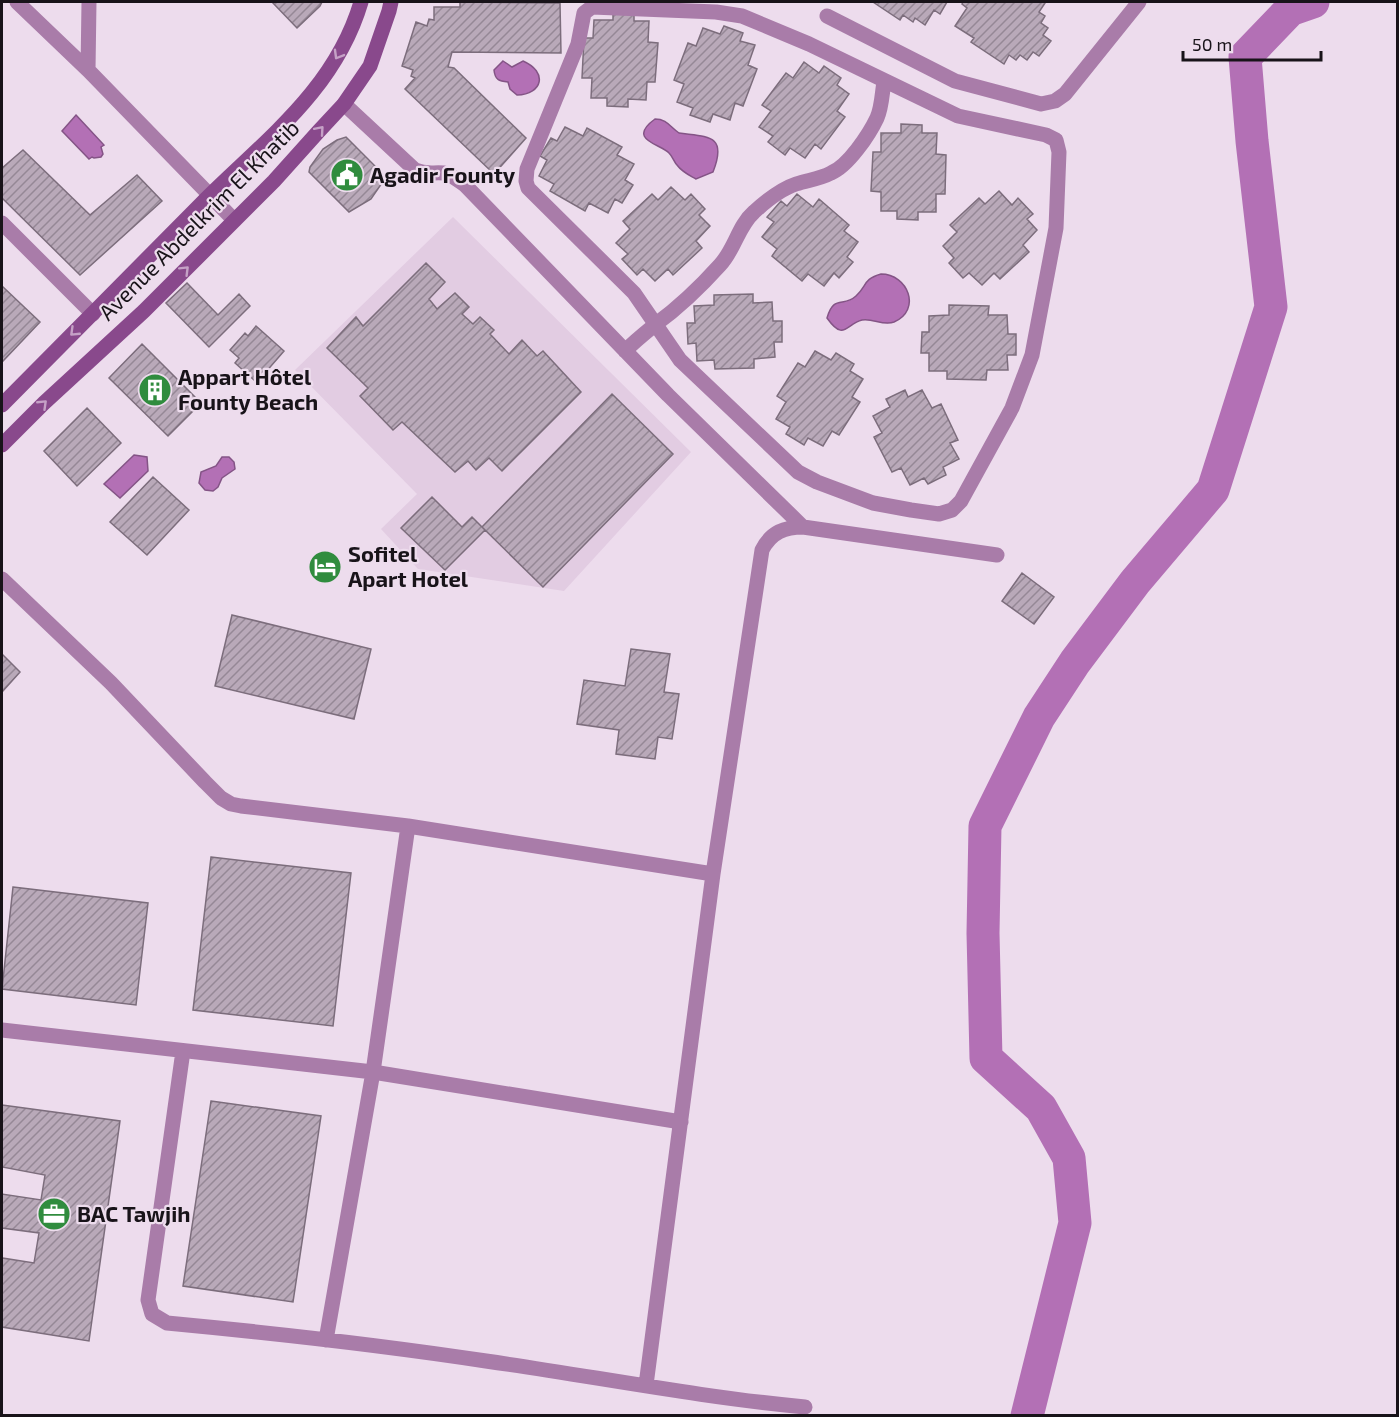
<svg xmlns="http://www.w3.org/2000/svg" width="1399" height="1417" font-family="'Exo 2',sans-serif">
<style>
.built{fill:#e2cce2}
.water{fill:#b370b5;stroke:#845486;stroke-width:1.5}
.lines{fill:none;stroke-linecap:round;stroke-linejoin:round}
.river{stroke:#b370b5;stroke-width:33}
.building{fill:url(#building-hatch);stroke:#7c6d7c;stroke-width:1.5}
.street{stroke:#a97ca9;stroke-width:15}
.secondary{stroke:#89498c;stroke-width:15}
.oneway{stroke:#c5a1c6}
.labels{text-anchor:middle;stroke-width:4.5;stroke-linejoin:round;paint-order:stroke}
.poi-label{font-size:22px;font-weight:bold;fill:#181319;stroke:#eddced;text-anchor:start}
.street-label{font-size:22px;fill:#181319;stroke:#eddced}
</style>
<defs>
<pattern id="building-hatch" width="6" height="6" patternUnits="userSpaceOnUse" patternTransform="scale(1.5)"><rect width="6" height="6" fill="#b9a9b9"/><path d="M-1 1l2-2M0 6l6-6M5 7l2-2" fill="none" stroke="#958896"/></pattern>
</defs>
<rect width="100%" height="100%" fill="#eddced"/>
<!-- built -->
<path class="built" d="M 453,217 L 691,452 L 564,591 L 418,569 L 381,529 L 417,494 L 295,370 Z"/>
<!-- water -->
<path class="water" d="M 503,61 L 512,67 L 523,61 C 548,72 543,94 517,95 L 510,89 L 508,82 C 499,81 495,80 494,70 Z
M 76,115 L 104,145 L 101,147 L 103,154 L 101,157 L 94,158 L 92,157 L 89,159 L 62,131 Z
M 655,119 C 667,119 670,127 679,133 C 707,137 728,134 713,172 L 696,179 C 689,175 682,172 677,165 C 674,162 673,157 669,153 C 661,144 626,140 655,119 Z
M 881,274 C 908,274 922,310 894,322 C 883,326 873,318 862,320 C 846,324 844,342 827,318 C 834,294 843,308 856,296 C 867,286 863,279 881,274 Z
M 134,455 L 147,457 L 148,471 L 120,498 L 104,484 Z
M 222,457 L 229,457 L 234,462 L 235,469 L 222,478 L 218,487 L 213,491 L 205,490 L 199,483 L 201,472 L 216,466 Z"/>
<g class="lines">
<!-- river -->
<path class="river" d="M 1027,1416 L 1075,1223 L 1069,1158 L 1041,1108 L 986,1058 L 983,933 L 985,826 L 1039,717 L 1075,662 L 1135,582 L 1213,490 L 1271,307 L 1252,141 L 1245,57 L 1290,10 L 1313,2"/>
</g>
<!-- building -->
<path class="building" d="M 272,2 L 322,2 L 320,6 L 297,28 Z
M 460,2 L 560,3 L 561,53 L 452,52 L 448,67 L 454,68 L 526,138 L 494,174 L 405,89 L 415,78 L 411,76 L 413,70 L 402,66 L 416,22 L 427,26 L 429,19 L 434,20 L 434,7 L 460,7 Z
M 873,2 L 947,2 L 940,14 L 934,10 L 925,25 L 915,18 L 913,22 L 903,15 L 900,20 Z
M 963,2 L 1043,2 L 1045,3 L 1039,12 L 1045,16 L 1041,23 L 1048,28 L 1043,35 L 1051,41 L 1039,56 L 1033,52 L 1027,60 L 1020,55 L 1016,60 L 1009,55 L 1004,64 L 971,42 L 974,38 L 955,26 L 967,8 L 962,4 Z
M 613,11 L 634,13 L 634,21 L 649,21 L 648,42 L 658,43 L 655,82 L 647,82 L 646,100 L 628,99 L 628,107 L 607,106 L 607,98 L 591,98 L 592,78 L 582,78 L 584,38 L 593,38 L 594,20 L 613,20 Z
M 724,26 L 743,33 L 740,41 L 755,45 L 748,65 L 757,69 L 743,106 L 735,103 L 730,120 L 713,114 L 710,122 L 690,115 L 693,108 L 677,102 L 684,84 L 674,80 L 688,43 L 696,46 L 703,28 L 720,34 Z
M 804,62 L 819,73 L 824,66 L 841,78 L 837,85 L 849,94 L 837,111 L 845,117 L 821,149 L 815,144 L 805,158 L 790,148 L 785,155 L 768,142 L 773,136 L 759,127 L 771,111 L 762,105 L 786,73 L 793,78 Z
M 901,124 L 922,125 L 922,133 L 937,133 L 936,154 L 946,155 L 945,194 L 936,194 L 936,212 L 918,212 L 918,220 L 897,219 L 897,211 L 881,211 L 881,192 L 871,191 L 873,152 L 881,152 L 881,133 L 901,133 Z
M 565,127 L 583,136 L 587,128 L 622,147 L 617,155 L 634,164 L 625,180 L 633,185 L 622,203 L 615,199 L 608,213 L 589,203 L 585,211 L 550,191 L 554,184 L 539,176 L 547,160 L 540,156 L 551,138 L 557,141 Z
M 346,137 L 382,173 L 383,178 L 382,183 L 371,199 L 349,212 L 309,172 L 310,167 L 323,149 L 337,140 Z
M 23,150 L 90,215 L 137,175 L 162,201 L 80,275 L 2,198 L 2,168 Z
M 671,187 L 685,200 L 691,194 L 705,209 L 699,215 L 710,226 L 696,241 L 702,248 L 673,275 L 668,269 L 655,281 L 643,269 L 637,275 L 622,259 L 628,254 L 616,243 L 630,229 L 623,221 L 652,194 L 658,200 Z
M 999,191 L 1012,205 L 1018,198 L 1033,214 L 1027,219 L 1037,230 L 1023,245 L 1029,252 L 1000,279 L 994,273 L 982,285 L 969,273 L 963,278 L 949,263 L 954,258 L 943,246 L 957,232 L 950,225 L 979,198 L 985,204 Z
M 797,194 L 813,207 L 819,199 L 849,225 L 844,231 L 858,242 L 847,257 L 853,262 L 839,278 L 834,273 L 824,286 L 808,274 L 802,281 L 772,256 L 777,249 L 762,237 L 774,222 L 767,217 L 781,201 L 787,206 Z
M 426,263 L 445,282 L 429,299 L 437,309 L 455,293 L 469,307 L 462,314 L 473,324 L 480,317 L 494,330 L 490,334 L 509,354 L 522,340 L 537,356 L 543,351 L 581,392 L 502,471 L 489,458 L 476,470 L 468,461 L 455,472 L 402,422 L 393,430 L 360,396 L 368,388 L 327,348 L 356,317 L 363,326 Z
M 187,283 L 218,315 L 239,294 L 250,306 L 209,347 L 166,303 Z
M 2,286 L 40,322 L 2,362 Z
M 753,294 L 753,303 L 772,302 L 773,321 L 782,321 L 782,342 L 774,342 L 775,357 L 754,359 L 754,368 L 715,369 L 714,360 L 697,361 L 696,343 L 688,344 L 687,323 L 695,323 L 694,306 L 714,305 L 714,295 Z
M 949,305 L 989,306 L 988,315 L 1007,315 L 1008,334 L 1016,334 L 1016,355 L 1007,355 L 1008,370 L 987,370 L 986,380 L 947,379 L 947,371 L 929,371 L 929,353 L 921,353 L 922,332 L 929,332 L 929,316 L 949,315 Z
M 256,326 L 284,351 L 265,373 L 263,371 L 254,380 L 235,363 L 239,358 L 230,350 L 245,333 L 248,336 Z
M 142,344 L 201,403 L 168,436 L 109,378 Z
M 815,351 L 831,360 L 836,353 L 854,364 L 850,371 L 863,379 L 852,397 L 860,402 L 839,435 L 832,431 L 823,446 L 808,438 L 804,445 L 786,434 L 790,427 L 776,419 L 786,402 L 777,396 L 798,363 L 805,367 Z
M 905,390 L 908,397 L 922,390 L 932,408 L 941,404 L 958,440 L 950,443 L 959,459 L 943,467 L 946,475 L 928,484 L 924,478 L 910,485 L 901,468 L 892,472 L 874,437 L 882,433 L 873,416 L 890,407 L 886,399 Z
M 612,394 L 673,454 L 543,587 L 482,527 Z
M 87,408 L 121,443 L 77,486 L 44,451 Z
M 153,477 L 189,510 L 147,555 L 110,522 Z
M 432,497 L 462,527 L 472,517 L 485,530 L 445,570 L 401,528 Z
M 1022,573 L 1054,597 L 1034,624 L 1002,601 Z
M 232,615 L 371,649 L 354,719 L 215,686 Z
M 631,649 L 670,654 L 664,692 L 679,694 L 672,739 L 658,737 L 655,759 L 616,754 L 619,730 L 577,724 L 584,680 L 625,686 Z
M 2,654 L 20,672 L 2,692 Z
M 211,857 L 351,873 L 333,1026 L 193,1010 Z
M 13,887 L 148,903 L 136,1005 L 2,989 Z
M 211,1101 L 321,1116 L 293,1302 L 183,1286 Z
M 2,1105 L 120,1121 L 89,1341 L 2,1327 L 2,1258 L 34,1263 L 39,1233 L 2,1228 L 2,1194 L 41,1200 L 45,1175 L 2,1167 Z"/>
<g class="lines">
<!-- street -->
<path class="street" d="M 17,2 L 88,70 L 234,220
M 592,7 L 716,12 L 742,16 L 809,44 L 958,116 L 1046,135 L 1056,140 L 1059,152 L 1056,228 L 1032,355 L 1012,408 L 961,501 L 952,510 L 939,514 L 911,510 L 873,503 L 817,482 L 798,472 L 680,360 L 634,293 L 528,188 L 526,181 L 527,169 L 578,44 L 584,13 Z
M 827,16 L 955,81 L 1041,104 L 1055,101 L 1065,94 L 1139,2
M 88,70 L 89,2
M 344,104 L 415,170 C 427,175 432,172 444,173 C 452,175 459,181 465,185 L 668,395 L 803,527
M 2,223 L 93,314
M 625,351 C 635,341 645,333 656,324 C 678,308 702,285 720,265 C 735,249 738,226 754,212 C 766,201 781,189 796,184 C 808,180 820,179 831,173 C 848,166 869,135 877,118 C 882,107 882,93 884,82
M 2,579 L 111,683 L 205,782 L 221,798 L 231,804 L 241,806 L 408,826 L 713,874
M 2,1030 L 373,1072 L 681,1122
M 183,1051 L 148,1300 L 152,1314 L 167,1323 C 273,1333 380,1345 486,1361 C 592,1376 698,1397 805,1407
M 326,1340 L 373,1072 L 408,826
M 646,1385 L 713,874 L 762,550 C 771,532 785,527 803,527 L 997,555"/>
<!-- secondary -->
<path class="secondary" d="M 2,405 C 69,337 136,270 203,202 C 265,140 335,90 361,2
M 2,445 L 44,403 L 144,311 L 274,181 L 318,132 L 344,104 L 370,66 L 389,11 L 391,2"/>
</g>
<!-- one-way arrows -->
<defs><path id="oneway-chevron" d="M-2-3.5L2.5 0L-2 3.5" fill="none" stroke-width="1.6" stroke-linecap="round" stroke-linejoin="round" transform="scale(1.5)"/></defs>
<g class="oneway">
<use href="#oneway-chevron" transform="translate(338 55) rotate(120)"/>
<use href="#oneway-chevron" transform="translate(320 130) rotate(-49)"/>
<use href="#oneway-chevron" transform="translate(185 270) rotate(-45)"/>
<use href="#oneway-chevron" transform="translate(74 332) rotate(136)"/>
<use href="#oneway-chevron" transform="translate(43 404) rotate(-44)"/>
</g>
<!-- icons -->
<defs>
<symbol id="civic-disc" viewBox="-11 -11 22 22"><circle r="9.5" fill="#308c3e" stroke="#eddced"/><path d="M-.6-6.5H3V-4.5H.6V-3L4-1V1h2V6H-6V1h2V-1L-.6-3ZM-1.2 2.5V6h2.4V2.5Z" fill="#fff"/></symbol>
<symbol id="building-disc" viewBox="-11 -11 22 22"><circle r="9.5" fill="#308c3e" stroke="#eddced"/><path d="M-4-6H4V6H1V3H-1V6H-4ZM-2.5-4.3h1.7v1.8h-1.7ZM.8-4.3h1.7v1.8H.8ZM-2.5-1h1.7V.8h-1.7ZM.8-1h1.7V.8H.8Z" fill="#fff"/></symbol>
<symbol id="hotel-disc" viewBox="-11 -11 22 22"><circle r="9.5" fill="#308c3e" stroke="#eddced"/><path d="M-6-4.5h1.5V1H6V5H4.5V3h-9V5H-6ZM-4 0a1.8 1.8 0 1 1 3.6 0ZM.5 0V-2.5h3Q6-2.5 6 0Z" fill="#fff"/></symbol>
<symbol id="office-disc" viewBox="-11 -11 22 22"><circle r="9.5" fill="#308c3e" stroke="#eddced"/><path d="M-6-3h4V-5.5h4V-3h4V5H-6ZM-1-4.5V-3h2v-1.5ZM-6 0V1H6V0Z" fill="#fff"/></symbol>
</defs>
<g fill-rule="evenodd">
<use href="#civic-disc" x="328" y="156" width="38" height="38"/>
<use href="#building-disc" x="136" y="371" width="38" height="38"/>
<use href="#hotel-disc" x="306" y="548" width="38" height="38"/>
<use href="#office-disc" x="35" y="1195" width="38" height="38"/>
</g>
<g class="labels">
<!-- poi labels -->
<g class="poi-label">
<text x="370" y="183">Agadir Founty</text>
<text x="178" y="385">Appart Hôtel<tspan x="178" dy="25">Founty Beach</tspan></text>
<text x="348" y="562">Sofitel<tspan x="348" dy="25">Apart Hotel</tspan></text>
<text x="77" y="1222">BAC Tawjih</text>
</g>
<!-- street labels -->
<g class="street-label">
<text transform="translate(199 220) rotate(-45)" y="8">Avenue Abdelkrim El Khatib</text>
</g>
</g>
<!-- border -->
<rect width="1399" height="1417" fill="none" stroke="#181319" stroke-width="6"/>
<!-- scale -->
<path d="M1183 51v9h138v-9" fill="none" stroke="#181319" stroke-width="3"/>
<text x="1192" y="51" font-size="18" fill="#181319" stroke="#eddced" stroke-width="4.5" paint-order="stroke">50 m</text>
</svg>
